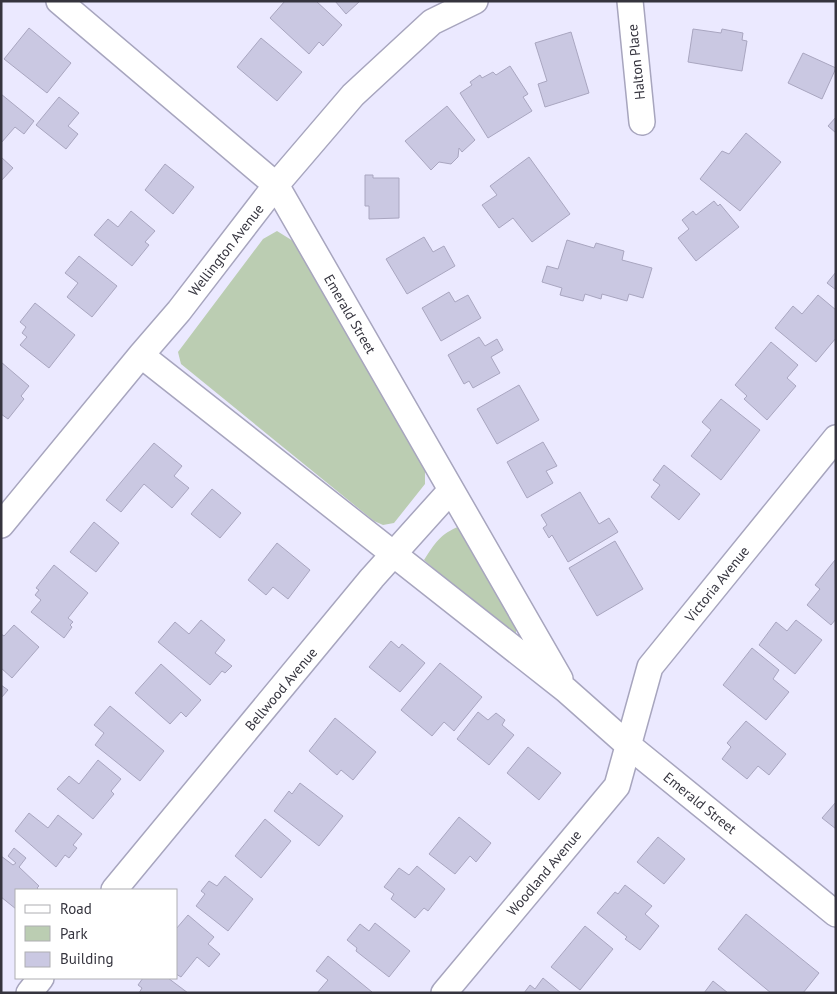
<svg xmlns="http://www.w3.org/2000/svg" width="837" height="994" font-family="'PT Sans',sans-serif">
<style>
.green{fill:#bbcdb2}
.building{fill:#cac8e2;stroke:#a9a6c0}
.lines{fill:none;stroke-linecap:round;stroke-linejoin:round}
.minor-casing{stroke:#a7a5be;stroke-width:28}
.minor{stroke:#fff;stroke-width:25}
.labels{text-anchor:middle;stroke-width:4;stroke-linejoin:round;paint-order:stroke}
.street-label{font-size:14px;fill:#35343e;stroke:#fff}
</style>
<rect width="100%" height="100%" fill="#ebe9ff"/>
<!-- green -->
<path class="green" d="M 277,231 L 293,241 L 425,465 L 425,484 L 394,523 L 383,525 L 374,521 L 181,364 L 178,352 L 263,239 Z
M 460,526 L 516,626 L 516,635 L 506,631 L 424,560 C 435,543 440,534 460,526 Z"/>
<!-- building -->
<path class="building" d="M 285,1 L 316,1 L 342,25 L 323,46 L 319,42 L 309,54 L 270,18 Z
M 335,1 L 360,1 L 346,14 Z
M 29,28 L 71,63 L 47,93 L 4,59 Z
M 693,29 L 721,33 L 722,29 L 743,33 L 742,40 L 747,41 L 742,71 L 688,62 Z
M 571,32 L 589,93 L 545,107 L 538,84 L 547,81 L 535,43 Z
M 261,38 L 302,72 L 277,101 L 237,67 Z
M 803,53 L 836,68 L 822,99 L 788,83 Z
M 510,66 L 528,94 L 523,97 L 532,111 L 488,138 L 460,93 L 472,85 L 470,82 L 480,75 L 482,78 L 493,72 L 496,75 Z
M 1,94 L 34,121 L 24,134 L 15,127 L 1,143 Z
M 59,97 L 79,113 L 68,126 L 78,134 L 66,149 L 36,125 Z
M 447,106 L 475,140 L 462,152 L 459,148 L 458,157 L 451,164 L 439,162 L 431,170 L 405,141 Z
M 836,117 L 836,133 L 828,126 Z
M 746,133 L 781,162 L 740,211 L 700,179 L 722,151 L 729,154 Z
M 1,157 L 13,168 L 1,181 Z
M 529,157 L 570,214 L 532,242 L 513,218 L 499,228 L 482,205 L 497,195 L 490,186 Z
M 165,164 L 194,187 L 173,214 L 145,190 Z
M 365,175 L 373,175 L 373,178 L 399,178 L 399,218 L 369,219 L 369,206 L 365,206 Z
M 714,201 L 718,206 L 720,204 L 739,227 L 696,261 L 678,238 L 689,229 L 682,220 L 693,211 L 696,215 Z
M 131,211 L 155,231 L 145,242 L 149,245 L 132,266 L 94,235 L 108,219 L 118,227 Z
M 424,237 L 433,252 L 444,246 L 455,266 L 407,294 L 386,259 Z
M 567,240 L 594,248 L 596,243 L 624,251 L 622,260 L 652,268 L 643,298 L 629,294 L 627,301 L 602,294 L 601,299 L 585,294 L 583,301 L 560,295 L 562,288 L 542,282 L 547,266 L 558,269 Z
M 79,256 L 117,286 L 92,317 L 67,297 L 78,283 L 65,273 Z
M 836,272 L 836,290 L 827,283 Z
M 449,292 L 455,302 L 468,295 L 481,318 L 441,341 L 422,308 Z
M 818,295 L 836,310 L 836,338 L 816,362 L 775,328 L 793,306 L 802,314 Z
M 35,303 L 75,335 L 49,368 L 20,345 L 27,337 L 22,333 L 26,327 L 20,322 Z
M 479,337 L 485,346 L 497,339 L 503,350 L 491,357 L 500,373 L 473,388 L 469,381 L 464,384 L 448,355 Z
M 771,342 L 798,365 L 787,378 L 796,386 L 767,420 L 744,399 L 747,396 L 735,385 Z
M 1,362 L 29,386 L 21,396 L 24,399 L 8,419 L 1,414 Z
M 519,385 L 539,420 L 497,444 L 477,409 Z
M 721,399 L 760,430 L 721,480 L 691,456 L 711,430 L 702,422 Z
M 543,442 L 557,466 L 546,471 L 553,483 L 527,498 L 507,462 Z
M 154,443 L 182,466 L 174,476 L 189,488 L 172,508 L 144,484 L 121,512 L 106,500 Z
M 664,465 L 700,494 L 679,520 L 651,497 L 660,485 L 653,480 Z
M 212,489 L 241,513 L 220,538 L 191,514 Z
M 580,492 L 599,524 L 609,518 L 618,532 L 568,562 L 552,535 L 549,538 L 543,528 L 547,525 L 541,515 Z
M 94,522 L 119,543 L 96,572 L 70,552 Z
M 615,541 L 643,589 L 597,616 L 569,568 Z
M 277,543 L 310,570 L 288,599 L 273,587 L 266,595 L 248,580 Z
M 835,560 L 836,619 L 831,625 L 807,605 L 820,589 L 815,585 Z
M 54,565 L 88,593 L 68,618 L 73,622 L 70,625 L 72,627 L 64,638 L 31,612 L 41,600 L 35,595 L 39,590 L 36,588 Z
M 201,620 L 225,640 L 215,653 L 232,666 L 225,673 L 222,671 L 210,685 L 158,642 L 175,622 L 189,634 Z
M 796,620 L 822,640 L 795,674 L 759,645 L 776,622 L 787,631 Z
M 14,625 L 39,647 L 12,678 L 1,668 L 1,634 L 4,636 Z
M 391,641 L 399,648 L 402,644 L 425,663 L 400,692 L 369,667 Z
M 752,648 L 779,670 L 773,679 L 789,692 L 766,720 L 723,685 Z
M 440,663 L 482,697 L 454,731 L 444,722 L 432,736 L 401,710 Z
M 161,664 L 201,700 L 186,717 L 181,712 L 170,724 L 135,693 Z
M 1,685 L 8,690 L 1,698 Z
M 110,706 L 164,751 L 140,781 L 95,745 L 104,733 L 94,725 Z
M 478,712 L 488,720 L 496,713 L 505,720 L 502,725 L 514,735 L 489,765 L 457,739 Z
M 335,718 L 376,752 L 353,780 L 341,770 L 337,775 L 309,751 Z
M 746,721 L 786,754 L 769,775 L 758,766 L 747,779 L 722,759 L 731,747 L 727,743 Z
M 528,747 L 561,773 L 539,800 L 507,773 Z
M 98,760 L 121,779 L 111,791 L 114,794 L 93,819 L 57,789 L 69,776 L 79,784 Z
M 300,783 L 343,816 L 319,846 L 274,811 L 289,791 L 292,794 Z
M 836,802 L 836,829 L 822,818 Z
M 29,813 L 48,828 L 58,815 L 82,834 L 73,845 L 77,848 L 69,858 L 65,855 L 56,867 L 15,831 Z
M 459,817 L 491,843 L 476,862 L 470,856 L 455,874 L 429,854 Z
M 265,819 L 291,841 L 261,878 L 235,856 Z
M 658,837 L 685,859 L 664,884 L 637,862 Z
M 14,848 L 26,858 L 19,867 L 39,886 L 37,888 L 39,890 L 16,890 L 16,909 L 1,897 L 1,856 L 13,865 L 16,863 L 8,856 Z
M 417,866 L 445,889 L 428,911 L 424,908 L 415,918 L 391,899 L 394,894 L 384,887 L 399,868 L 409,875 Z
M 225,876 L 253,899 L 228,931 L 196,906 L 205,894 L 201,891 L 209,881 L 217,886 Z
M 625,885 L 652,906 L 645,914 L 659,926 L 640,950 L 625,939 L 627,937 L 597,913 L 615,892 L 618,894 Z
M 746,914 L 819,973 L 803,993 L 771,993 L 718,949 Z
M 188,915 L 214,937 L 208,944 L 220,954 L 209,967 L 197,957 L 181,977 L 176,974 L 176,929 Z
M 375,923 L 410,951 L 389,977 L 356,951 L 357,948 L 347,940 L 360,924 L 369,931 Z
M 585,926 L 613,949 L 580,990 L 551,967 Z
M 328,956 L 372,992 L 371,993 L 317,993 L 328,980 L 316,971 Z
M 143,978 L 168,978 L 188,993 L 139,993 L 142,988 L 138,985 Z
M 543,978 L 561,993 L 524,993 L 530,985 L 535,989 Z
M 713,981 L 728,993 L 704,993 Z"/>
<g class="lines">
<defs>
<path id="minor" d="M 59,1 L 276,185 L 560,679
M 630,1 L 642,122
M 141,355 L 566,690 L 628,745 L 836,914
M 1,525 L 141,355 L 179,311 L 276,185 L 353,95 L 432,22 L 475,1
M 114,890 L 372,578 L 451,490
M 29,993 L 41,978
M 444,993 L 617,786 L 650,667 L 836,438"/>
</defs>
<!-- minor casing -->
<use href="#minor" class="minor-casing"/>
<!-- minor -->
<use href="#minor" class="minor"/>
</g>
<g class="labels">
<!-- street labels -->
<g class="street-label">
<text transform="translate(636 62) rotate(-96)" y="5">Halton Place</text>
<text transform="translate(226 250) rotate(-52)" y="5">Wellington Avenue</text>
<text transform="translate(350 314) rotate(60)" y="5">Emerald Street</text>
<text transform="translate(717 584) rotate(-51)" y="5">Victoria Avenue</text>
<text transform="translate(281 689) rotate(-50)" y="5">Bellwood Avenue</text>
<text transform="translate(700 803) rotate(39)" y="5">Emerald Street</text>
<text transform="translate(544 873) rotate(-50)" y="5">Woodland Avenue</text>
</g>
</g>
<!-- border -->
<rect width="837" height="994" fill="none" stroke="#35343e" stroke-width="5"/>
<!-- legend -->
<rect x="15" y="889" width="162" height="90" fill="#ffffff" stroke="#aeaeb2"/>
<rect x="25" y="905" width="25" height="8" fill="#ffffff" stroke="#aeaeb2"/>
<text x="60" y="914" font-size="15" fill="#35343e">Road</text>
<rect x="25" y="926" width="25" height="15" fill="#bbcdb2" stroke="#aeaeb2"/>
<text x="60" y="939" font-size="15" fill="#35343e">Park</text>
<rect x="25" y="952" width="25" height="15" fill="#cac8e2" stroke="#aeaeb2"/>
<text x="60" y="964" font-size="15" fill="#35343e">Building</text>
</svg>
